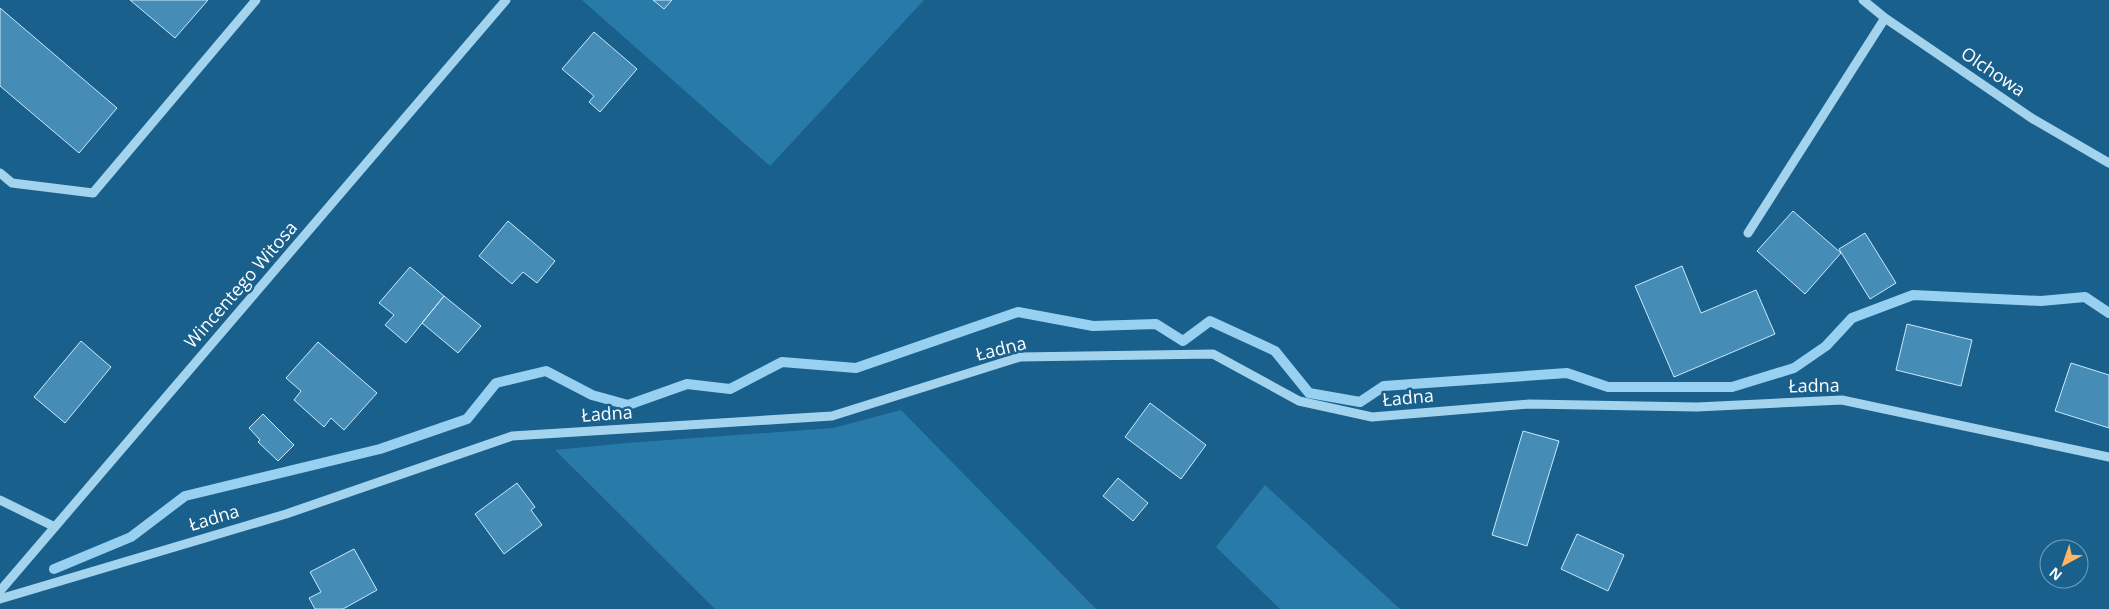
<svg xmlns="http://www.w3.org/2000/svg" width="2109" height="609" font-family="'Open Sans',sans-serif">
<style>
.green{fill:#287aa9}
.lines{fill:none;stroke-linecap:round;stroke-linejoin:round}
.stream{stroke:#97d0f1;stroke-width:10}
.building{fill:#458db7;stroke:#cae9fa}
.minor{stroke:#a4d3ee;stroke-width:9}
.labels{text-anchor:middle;stroke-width:5;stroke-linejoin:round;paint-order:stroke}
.street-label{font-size:18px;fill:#fff;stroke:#19608d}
</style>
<rect width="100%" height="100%" fill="#19608d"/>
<!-- green -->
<path class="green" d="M 582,0 L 924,0 L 770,166 Z
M 901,410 L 1096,609 L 715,609 L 555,450 L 626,443 L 833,428 Z
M 1265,485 L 1400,609 L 1280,609 L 1216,547 Z"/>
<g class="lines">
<!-- stream -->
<path class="stream" d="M 54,569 L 131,537 L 185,496 L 380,449 L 467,419 L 496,383 L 546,371 L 592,395 L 628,405 L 687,384 L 730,389 L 782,362 L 856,368 L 1018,312 L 1093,326 L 1156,324 L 1183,341 L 1210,321 L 1275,351 L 1309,393 L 1360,402 L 1384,386 L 1567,373 L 1608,387 L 1732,387 L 1794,368 L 1826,346 L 1852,318 L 1913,295 L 2041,301 L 2085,297 L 2109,313"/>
</g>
<!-- building -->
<path class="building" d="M 130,0 L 208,0 L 175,38 Z
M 653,0 L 672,0 L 664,9 Z
M 0,8 L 117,108 L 79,153 L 0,86 Z
M 594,32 L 637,69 L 600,112 L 589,102 L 594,96 L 562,69 Z
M 1793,211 L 1841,253 L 1805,294 L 1757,251 Z
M 508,221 L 555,261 L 537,283 L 523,272 L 512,284 L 479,256 Z
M 1865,233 L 1896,283 L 1870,299 L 1839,249 Z
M 1682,266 L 1701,313 L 1756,290 L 1775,334 L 1674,377 L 1635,286 Z
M 410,267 L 444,296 L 406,343 L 385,325 L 394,315 L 379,303 Z
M 444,296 L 481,326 L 458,353 L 422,323 Z
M 1907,324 L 1972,340 L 1961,386 L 1896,370 Z
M 81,341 L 111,367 L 65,423 L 34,397 Z
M 318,342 L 377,393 L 344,430 L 331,418 L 324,427 L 294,400 L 301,391 L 286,378 Z
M 2071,363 L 2109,375 L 2109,428 L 2055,411 Z
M 1150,403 L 1206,445 L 1181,479 L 1125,437 Z
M 263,414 L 294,445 L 278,461 L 258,442 L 260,440 L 249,428 Z
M 1523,431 L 1559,441 L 1527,546 L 1492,535 Z
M 1118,478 L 1148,503 L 1133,521 L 1103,496 Z
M 517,483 L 535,507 L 531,510 L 542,525 L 504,554 L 475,514 Z
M 1577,534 L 1624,555 L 1608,591 L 1561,569 Z
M 354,549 L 377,590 L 343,609 L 315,609 L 309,598 L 321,592 L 310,572 Z"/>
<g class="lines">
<!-- minor -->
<path class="minor" d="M 1863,0 L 1885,18 L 2033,119 L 2109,163
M 0,173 L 12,183 L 93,193 L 256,0
M 1748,233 L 1885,18
M 0,500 L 55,527
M 0,591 L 506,0
M 0,599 L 286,514 L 512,436 L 832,416 L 1020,357 L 1213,354 L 1299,401 L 1372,417 L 1529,404 L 1697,407 L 1842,400 L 2109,457"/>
</g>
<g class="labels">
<!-- street labels -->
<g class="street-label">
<text transform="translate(1993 72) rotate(34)" y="6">Olchowa</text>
<text transform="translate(241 285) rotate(-49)" y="6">Wincentego Witosa</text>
<text transform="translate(1001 349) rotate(-14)" y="6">Ładna</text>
<text transform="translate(1814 386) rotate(-1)" y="6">Ładna</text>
<text transform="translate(1408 398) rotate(-5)" y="6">Ładna</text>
<text transform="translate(607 414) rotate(-4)" y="6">Ładna</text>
<text transform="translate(214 518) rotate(-17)" y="6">Ładna</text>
</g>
</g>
<!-- north arrow -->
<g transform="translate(2064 564) rotate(220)"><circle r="24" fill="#19608d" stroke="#75a0bb"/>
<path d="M0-4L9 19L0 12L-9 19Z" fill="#ffb561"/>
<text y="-8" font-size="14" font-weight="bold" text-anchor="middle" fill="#ffffff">N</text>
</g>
</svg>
